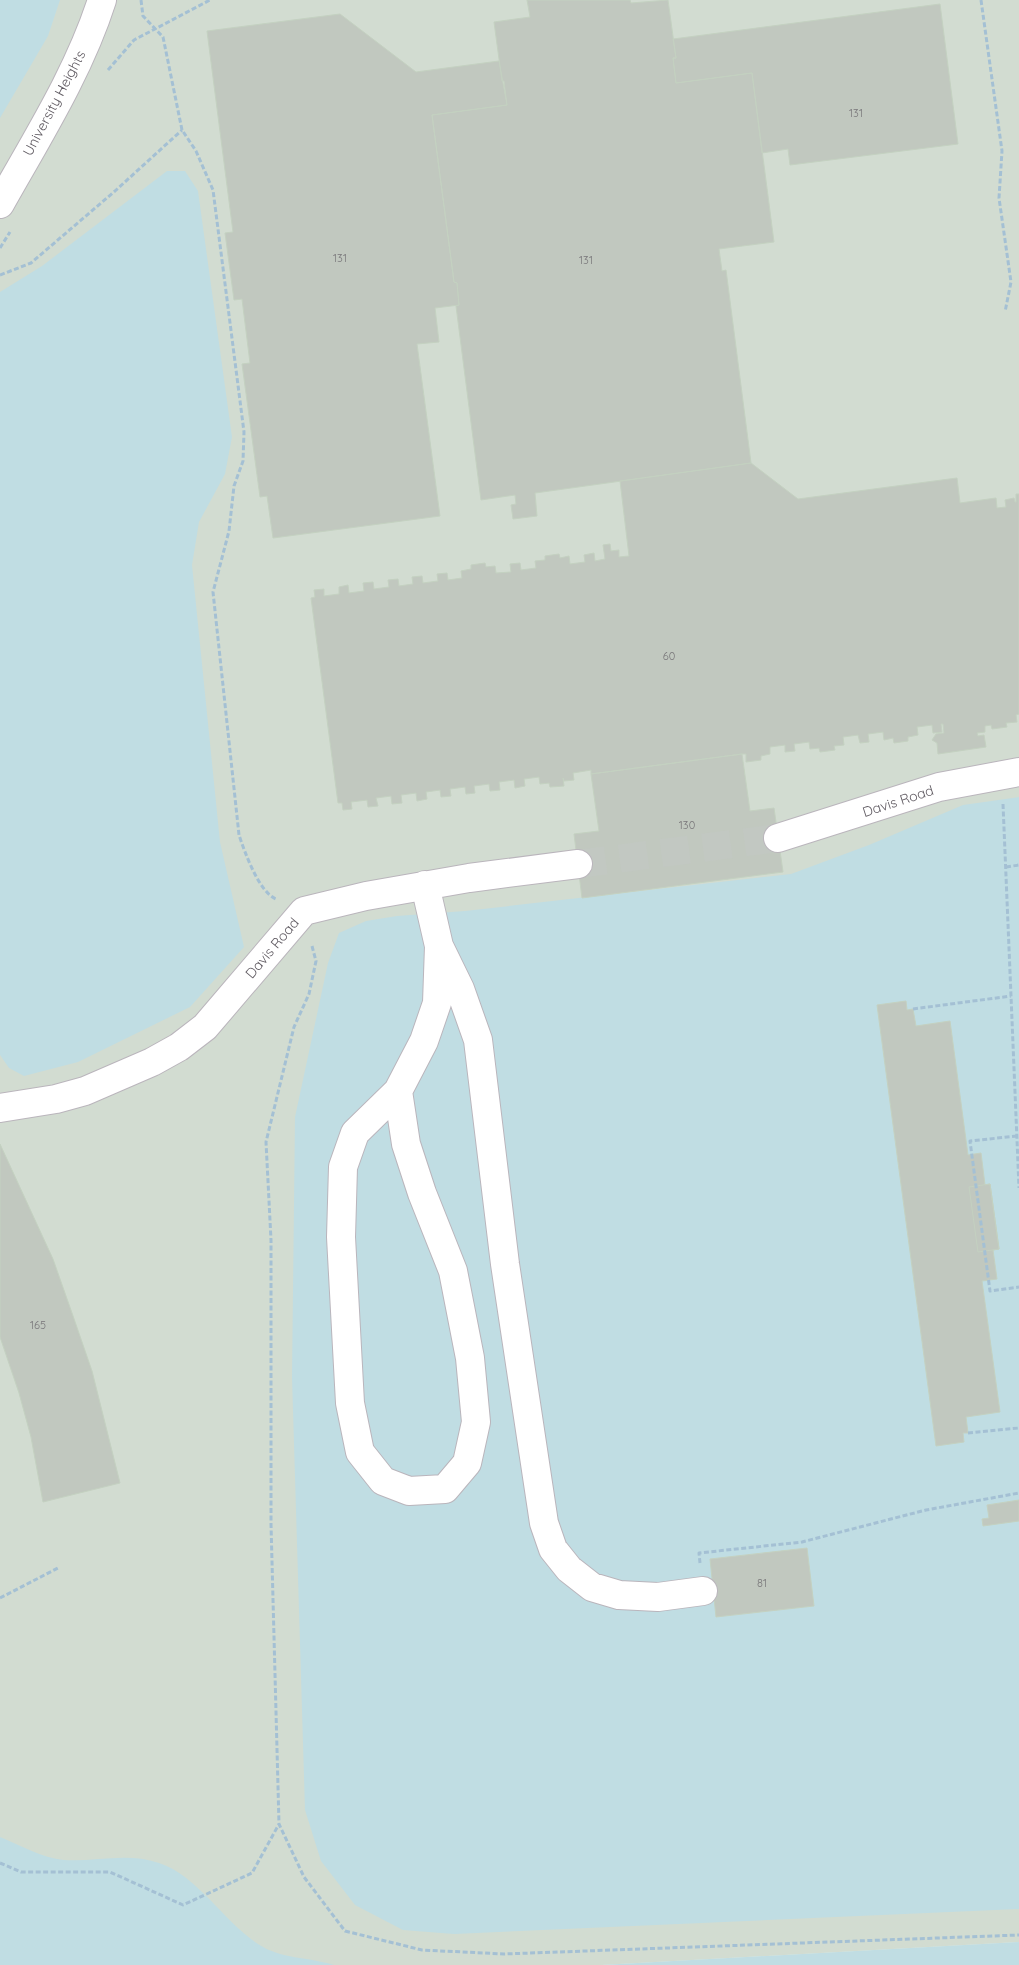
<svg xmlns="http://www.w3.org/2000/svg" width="1019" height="1965" font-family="Quicksand,sans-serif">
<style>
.education{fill:#d2dcd1}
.green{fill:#c0dde3}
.building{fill:#c1c8bf;stroke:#c4d1c1}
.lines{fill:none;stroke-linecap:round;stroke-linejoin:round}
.minor-tunnel{stroke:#c2c8c2;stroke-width:28;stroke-dasharray:28 14;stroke-linecap:butt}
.minor-casing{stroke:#bab5bc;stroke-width:30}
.path{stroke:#a4c0d4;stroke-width:3;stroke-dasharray:5 2.5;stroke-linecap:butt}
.minor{stroke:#fff;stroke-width:28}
.labels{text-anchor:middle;stroke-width:4.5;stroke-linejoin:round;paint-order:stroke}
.number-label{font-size:11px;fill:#787679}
.street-label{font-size:14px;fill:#605b62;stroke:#fff}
</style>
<rect width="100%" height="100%" fill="#e3ece2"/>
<!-- education -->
<path class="education" d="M 0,0 L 1019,0 L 1019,1942 L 601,1965 L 0,1965 Z"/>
<!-- green -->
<path class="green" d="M 0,0 L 60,0 L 48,36 L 0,118 Z
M 167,171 L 185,171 L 198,191 L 232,437 L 225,474 L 199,522 L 192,565 L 220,842 L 244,947 L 190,1007 L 78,1062 L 24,1076 L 9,1068 L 0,1055 L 0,292 L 42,266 Z
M 1019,797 L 1019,1909 L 454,1934 L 403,1930 L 355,1905 L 321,1861 L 305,1810 L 292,1377 L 295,1117 L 328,963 L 339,933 L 366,921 L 397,916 L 465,911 L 791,874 L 869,845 L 963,805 Z
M 0,1837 C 20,1845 42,1858 64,1860 C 96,1862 127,1852 159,1863 C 198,1876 223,1921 258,1944 C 280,1959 309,1957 334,1965 L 0,1965 Z
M 1019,1942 L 1019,1965 L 601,1965 Z"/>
<!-- building -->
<path class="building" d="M 527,0 L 630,0 L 631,3 L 668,0 L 676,58 L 673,58 L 676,83 L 752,73 L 774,242 L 719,249 L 722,271 L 726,270 L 751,463 L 535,493 L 537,516 L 513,519 L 511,505 L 516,504 L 515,495 L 481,500 L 456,306 L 459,305 L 457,283 L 454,282 L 432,115 L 507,105 L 504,81 L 502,81 L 494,22 L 530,17 Z
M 940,4 L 958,144 L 790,165 L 788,149 L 762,153 L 752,73 L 676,83 L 673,58 L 676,58 L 673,39 Z
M 340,14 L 416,72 L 499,61 L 507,105 L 432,115 L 454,282 L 457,283 L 459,305 L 435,308 L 439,342 L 417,344 L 440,516 L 273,538 L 267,496 L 260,497 L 242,364 L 250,363 L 242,299 L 234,300 L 225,233 L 233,232 L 207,31 Z
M 751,463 L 798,499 L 957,478 L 960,503 L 996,498 L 997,508 L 1006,507 L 1005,500 L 1014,498 L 1015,502 L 1016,502 L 1016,494 L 1019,494 L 1019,714 L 1016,715 L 1017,722 L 1006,723 L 1007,727 L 992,729 L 991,725 L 985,726 L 985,732 L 977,733 L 978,736 L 984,735 L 986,747 L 938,754 L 937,743 L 932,740 L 936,734 L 944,733 L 943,724 L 941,724 L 942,732 L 933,733 L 932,725 L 917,727 L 918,735 L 908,737 L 908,741 L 894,743 L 893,738 L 884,740 L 883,732 L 868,734 L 869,742 L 860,743 L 858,735 L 843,737 L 844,745 L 834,746 L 835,750 L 820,752 L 819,748 L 810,749 L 809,742 L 794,744 L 795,751 L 785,752 L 785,745 L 770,747 L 770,754 L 761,756 L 761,760 L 746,762 L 746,754 L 742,754 L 591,774 L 591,770 L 573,773 L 574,780 L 564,781 L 563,778 L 564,786 L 550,787 L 549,783 L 540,784 L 539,777 L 524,779 L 525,786 L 515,788 L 514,780 L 499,782 L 500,790 L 490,791 L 489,784 L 474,786 L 475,793 L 466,794 L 465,787 L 450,789 L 451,796 L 441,797 L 440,790 L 426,792 L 427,799 L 417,801 L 416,793 L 401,795 L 402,803 L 392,804 L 391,796 L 376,798 L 378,806 L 368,807 L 367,800 L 351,802 L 352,809 L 343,810 L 342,803 L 338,803 L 311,598 L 315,597 L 314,590 L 324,589 L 324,596 L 339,594 L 339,587 L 348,585 L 349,593 L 364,591 L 363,583 L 373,582 L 374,589 L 389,587 L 388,580 L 398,579 L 399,586 L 413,584 L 412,577 L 422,576 L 423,583 L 438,581 L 437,574 L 447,573 L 448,580 L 462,578 L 461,571 L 471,569 L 471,565 L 485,563 L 486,567 L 495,566 L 496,573 L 511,572 L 510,564 L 520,563 L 521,570 L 536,568 L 535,561 L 545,560 L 545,556 L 559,554 L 560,558 L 569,556 L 570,564 L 585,562 L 584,555 L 594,553 L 595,561 L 605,559 L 603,545 L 610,544 L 611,551 L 619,550 L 619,557 L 629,556 L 620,481 Z
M 742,754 L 750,811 L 774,808 L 783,872 L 582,898 L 574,834 L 599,831 L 591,774 Z
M 906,1001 L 907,1010 L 913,1009 L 916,1026 L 950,1021 L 968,1155 L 981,1153 L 985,1185 L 990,1184 L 999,1249 L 993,1250 L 997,1279 L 982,1281 L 1000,1412 L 966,1417 L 968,1433 L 963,1433 L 964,1442 L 936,1446 L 877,1005 Z
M 0,1144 L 53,1259 L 72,1313 L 92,1371 L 120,1483 L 43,1502 L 31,1437 L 19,1393 L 0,1337 Z
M 990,1184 L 999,1249 L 978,1252 L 969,1187 Z
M 1019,1500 L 1019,1521 L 983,1526 L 982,1519 L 989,1518 L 987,1505 Z
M 807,1548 L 814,1606 L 716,1617 L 710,1559 Z"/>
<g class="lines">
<!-- minor-tunnel -->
<path class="minor-tunnel" d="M 578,864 L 778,838"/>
<defs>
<path id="minor" d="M 0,204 C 37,138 79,72 102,0
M 778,838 L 939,787 L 1019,772
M 425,885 L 439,946 L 460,989 L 478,1040 L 505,1264 L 544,1523 L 553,1549 L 569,1569 L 592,1587 L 619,1595 L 658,1597 L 703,1591
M 398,1091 L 355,1133 L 343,1167 L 341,1237 L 350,1403 L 360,1452 L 383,1481 L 409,1491 L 445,1489 L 467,1463 L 476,1422 L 470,1358 L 453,1271 L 422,1193 L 406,1144 L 398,1091 L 424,1041 L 437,1003 L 439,946
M 0,1108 L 56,1099 L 85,1091 L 152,1062 L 179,1047 L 205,1027 L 304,911 L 366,896 L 469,878 L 578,864"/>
</defs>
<!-- minor casing -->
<use href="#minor" class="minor-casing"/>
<!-- path -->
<path class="path" d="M 141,0 L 143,16 L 163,37 L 182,130 L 196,151 L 213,190 L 244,432 L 243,461 L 234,486 L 229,531 L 213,592 L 239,835 C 245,853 259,892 276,899
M 981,0 L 1002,151 L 999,198 L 1011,282 L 1005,312
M 108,70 L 134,40 L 210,0
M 0,248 L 10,232
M 0,275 L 31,263 L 115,191 L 182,130
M 1003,804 L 1019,1188
M 1006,867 L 1019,865
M 312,946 L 316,961 L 309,994 L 294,1027 L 266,1142 L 271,1240 L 271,1524 L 279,1824 L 304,1877 L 345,1931 L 422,1950 L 504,1954 L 1019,1935
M 913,1009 L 1011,996
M 1017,1136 L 970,1141 L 990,1291 L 1019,1287
M 968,1433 L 1019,1428
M 700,1563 L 699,1553 L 802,1542 L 926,1510 L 1019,1493
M 0,1598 L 58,1568
M 0,1863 L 21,1872 L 110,1872 L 183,1905 L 252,1873 L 279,1824"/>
<!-- minor -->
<use href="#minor" class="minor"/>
</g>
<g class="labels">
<!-- number labels -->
<g class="number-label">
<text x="856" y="117">131</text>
<text x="340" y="262">131</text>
<text x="586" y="264">131</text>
<text x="669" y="660">60</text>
<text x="687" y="829">130</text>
<text x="38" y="1329">165</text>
<text x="762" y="1587">81</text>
</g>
<!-- street labels -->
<g class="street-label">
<text transform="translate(54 103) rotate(-62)" y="5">University Heights</text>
<text transform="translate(898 801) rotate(-18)" y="5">Davis Road</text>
<text transform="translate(272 948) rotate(-50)" y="5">Davis Road</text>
</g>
</g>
</svg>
